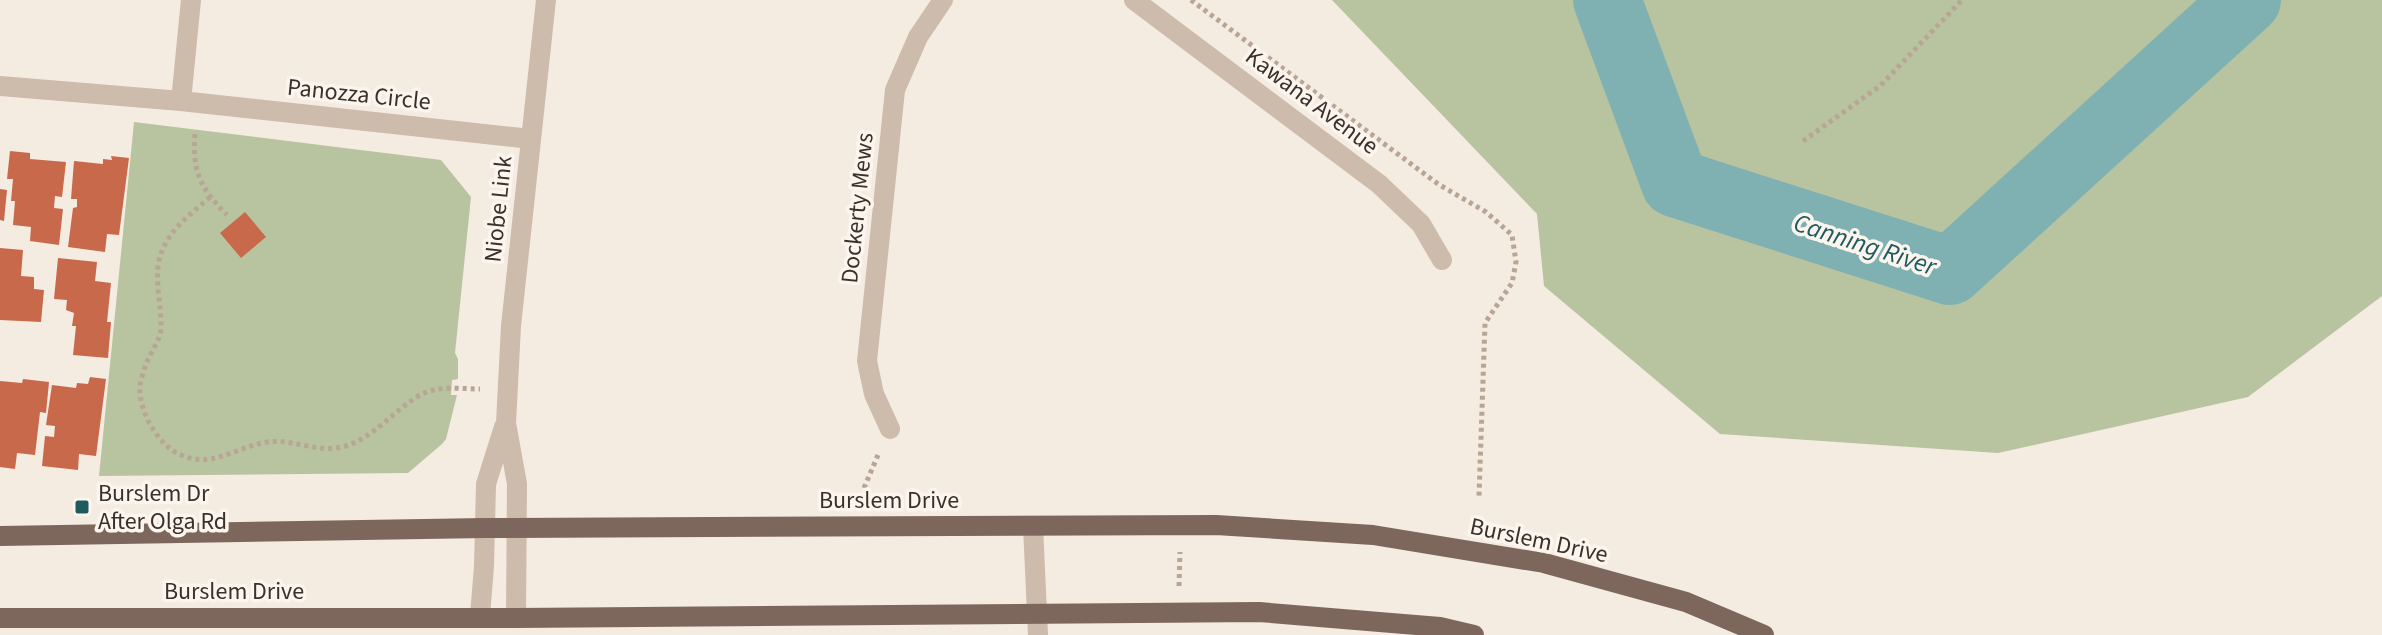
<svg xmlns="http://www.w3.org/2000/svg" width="2382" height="635" font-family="'Source Sans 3',sans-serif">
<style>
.green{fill:#b8c4a0}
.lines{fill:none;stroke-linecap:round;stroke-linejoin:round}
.river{stroke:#7fb0b2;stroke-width:68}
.building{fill:#c8694b}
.path{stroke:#b9a596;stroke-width:5;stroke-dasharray:4 4;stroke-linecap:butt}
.lane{stroke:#cdbbac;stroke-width:20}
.street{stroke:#cdbbac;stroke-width:20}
.primary{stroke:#7d675c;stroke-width:20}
.poi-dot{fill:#1f5a5e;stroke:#fbf5ee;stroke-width:3}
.labels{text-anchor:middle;stroke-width:7;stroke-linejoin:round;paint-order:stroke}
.street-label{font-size:24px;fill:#3b302b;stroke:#fbf5ee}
.poi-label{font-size:24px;fill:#3b302b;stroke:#fbf5ee;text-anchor:start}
.water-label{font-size:26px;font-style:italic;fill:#1f5a5e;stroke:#fbf5ee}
</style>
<rect width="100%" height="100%" fill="#f4ebe1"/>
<!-- green -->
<path class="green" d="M 1332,0 L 2382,0 L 2382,296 L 2248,397 L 1998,453 L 1720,434 L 1544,286 L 1537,214 Z
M 134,122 L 441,160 L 471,197 L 455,353 L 458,359 L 458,379 L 452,380 L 451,395 L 457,395 L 446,439 L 442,444 L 408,473 L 99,476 Z"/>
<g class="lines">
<!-- river -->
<path class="river" d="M 1607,0 L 1675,183 L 1950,271 L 2247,0"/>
</g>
<!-- building -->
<path class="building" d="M 10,151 L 30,153 L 30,159 L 66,162 L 62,197 L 55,196 L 54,208 L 63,209 L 59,245 L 30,241 L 31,227 L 13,225 L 15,201 L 11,201 L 13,179 L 7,179 Z
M 111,156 L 129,158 L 119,235 L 107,234 L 105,252 L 68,247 L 73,208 L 77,207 L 77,199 L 71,199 L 74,161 L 103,164 L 103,159 L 112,160 Z
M 0,189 L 7,190 L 4,221 L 0,220 Z
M 245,212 L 266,237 L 241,258 L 220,233 Z
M 0,248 L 23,250 L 21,276 L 34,277 L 34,289 L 44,290 L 41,322 L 0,320 Z
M 58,258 L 97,262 L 95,281 L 111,283 L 107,322 L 111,322 L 108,358 L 73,355 L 76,326 L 72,326 L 74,313 L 66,310 L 67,300 L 54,299 Z
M 90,377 L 106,379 L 96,456 L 79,454 L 78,470 L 42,466 L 45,436 L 54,437 L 55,426 L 46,425 L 52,385 L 76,388 L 77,383 L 88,384 Z
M 23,379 L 49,382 L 46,413 L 40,412 L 35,455 L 17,453 L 15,469 L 0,467 L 0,381 L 22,383 Z"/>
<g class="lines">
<!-- path -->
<path class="path" d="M 1191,0 L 1438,184 L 1486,212 L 1512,235 L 1516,262 L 1512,283 L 1485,323 L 1479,496
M 195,134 C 192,171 200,188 227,215
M 1803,141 L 1880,86 L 1962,0
M 210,197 C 191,214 171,228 162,251 C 152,275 162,304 161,329 C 160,341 151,351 147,362 C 144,369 141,379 140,386 C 138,410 158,446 181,455 C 211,468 234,449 262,443 C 290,436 317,455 346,446 C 376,436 394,410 420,395 C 438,385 460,389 480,389
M 864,488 L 878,455
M 1179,586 L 1180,552"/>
<!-- lane -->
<path class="lane" d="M 1033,526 L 1038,635"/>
<!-- street -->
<path class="street" d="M 1134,0 L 1379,184 L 1421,224 L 1442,260
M 0,86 L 181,101 L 531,139
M 181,101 L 191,0
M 890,429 L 874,394 L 867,361 L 895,90 L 918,37 L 943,0
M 480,616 L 484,566 L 486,484 L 504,427
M 516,618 L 517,484 L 506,423 L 511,326 L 546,0"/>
<!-- primary -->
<path class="primary" d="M 0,536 L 485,528 L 1216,525 L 1373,535 L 1544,563 L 1686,602 L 1764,635
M 0,618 L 516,618 L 1259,612 L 1440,627 L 1474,635"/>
</g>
<!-- markers -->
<rect class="poi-dot" x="74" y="499" width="16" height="16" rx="4"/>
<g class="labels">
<!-- street labels -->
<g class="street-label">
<text transform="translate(359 94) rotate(6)" y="8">Panozza Circle</text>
<text transform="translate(1312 101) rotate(37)" y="8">Kawana Avenue</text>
<text transform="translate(857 208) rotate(-84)" y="8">Dockerty Mews</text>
<text transform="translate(498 209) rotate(-84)" y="8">Niobe Link</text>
<text x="889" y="508">Burslem Drive</text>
<text transform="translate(1539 540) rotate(12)" y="8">Burslem Drive</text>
<text x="234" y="599">Burslem Drive</text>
</g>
<!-- poi labels -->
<g class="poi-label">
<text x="98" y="501">Burslem Dr<tspan x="98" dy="28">After Olga Rd</tspan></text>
</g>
<!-- water labels -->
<g class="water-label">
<text transform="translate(1865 244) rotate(18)" y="9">Canning River</text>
</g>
</g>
</svg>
